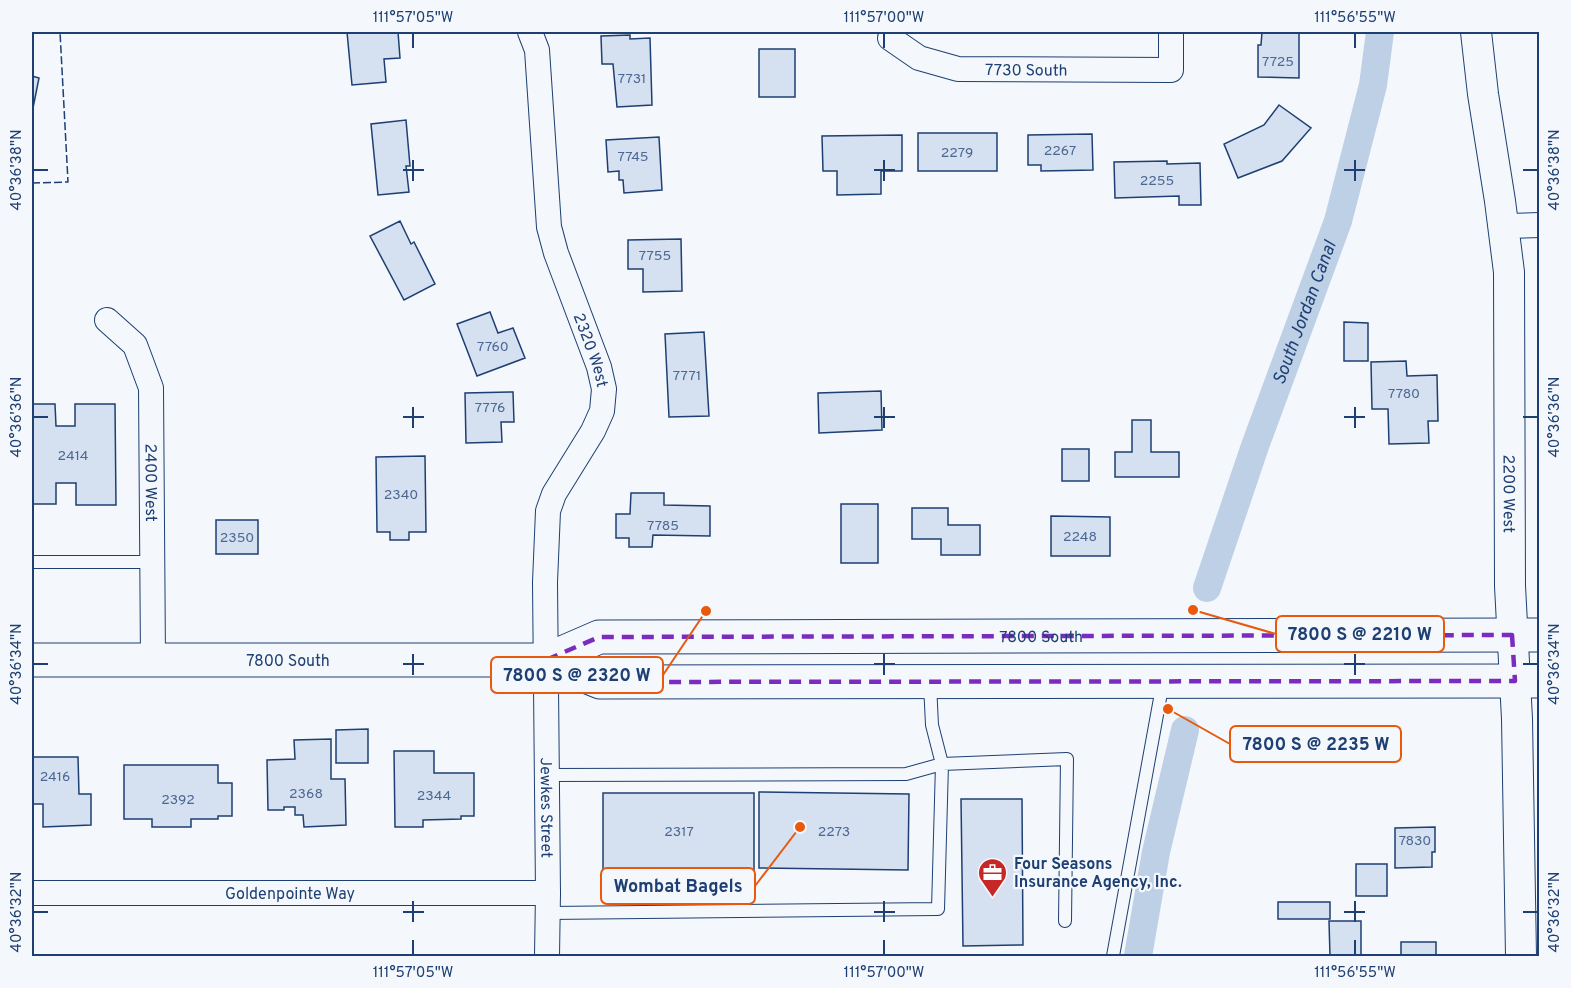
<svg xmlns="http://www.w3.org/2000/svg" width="1571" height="988" font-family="Overpass,sans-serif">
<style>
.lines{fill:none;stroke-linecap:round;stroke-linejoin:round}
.canal{stroke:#bed0e5;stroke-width:28}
.building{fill:#d5e0f0;stroke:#1d3f73;stroke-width:1.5}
.service-casing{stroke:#1d3f73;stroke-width:14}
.minor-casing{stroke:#1d3f73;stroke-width:26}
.tertiary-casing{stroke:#1d3f73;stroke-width:32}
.primary-casing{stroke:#1d3f73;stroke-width:35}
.service{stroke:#f4f7fb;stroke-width:12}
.minor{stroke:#f4f7fb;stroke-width:24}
.tertiary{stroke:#f4f7fb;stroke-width:30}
.primary{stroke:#f4f7fb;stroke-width:33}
.fence{stroke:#1d3f73;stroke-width:1.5;stroke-dasharray:8 3;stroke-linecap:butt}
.marked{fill:none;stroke:#7b2cbf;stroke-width:4.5;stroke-dasharray:12 8;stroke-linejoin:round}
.ticks{fill:none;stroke:#1d3f73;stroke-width:2}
.labels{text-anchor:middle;stroke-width:4.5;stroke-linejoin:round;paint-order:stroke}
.number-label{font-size:14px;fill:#4b6792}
.street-label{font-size:16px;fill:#1d3f73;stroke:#f4f7fb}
.poi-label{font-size:16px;font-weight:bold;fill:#1d3f73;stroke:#f4f7fb;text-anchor:start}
.water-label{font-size:18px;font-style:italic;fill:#1d3f73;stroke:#f4f7fb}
.leader{fill:none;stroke:#e8590c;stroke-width:2}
.callout-dot{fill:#e8590c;stroke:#f4f7fb;stroke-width:2}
.callout{fill:#f4f7fb;stroke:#e8590c;stroke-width:2}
.callout-label{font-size:18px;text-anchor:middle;font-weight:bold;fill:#1d3f73}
.neatline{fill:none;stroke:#1d3f73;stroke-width:2}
.ticks-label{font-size:15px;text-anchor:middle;fill:#1d3f73}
</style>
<rect width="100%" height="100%" fill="#f4f7fb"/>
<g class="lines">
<!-- canal -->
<g class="canal">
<path id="s1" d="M 1207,588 L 1255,446 L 1338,221 L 1373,85 L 1380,32"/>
<path d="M 1138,956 L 1156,852 L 1185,730"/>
</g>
</g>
<!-- building -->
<path class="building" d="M 347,32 L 398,32 L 400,58 L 384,59 L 386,82 L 352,85 Z
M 1262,32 L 1299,32 L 1299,78 L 1258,77 L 1258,45 L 1261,45 Z
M 630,35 L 630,39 L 650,38 L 652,105 L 617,107 L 613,64 L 602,64 L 601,36 Z
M 759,49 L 795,49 L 795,97 L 759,97 Z
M 32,76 L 39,78 L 32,113 Z
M 1279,105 L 1311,128 L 1282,161 L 1238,178 L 1224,144 L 1264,125 Z
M 406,120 L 410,166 L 406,166 L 409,192 L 378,195 L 371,124 Z
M 918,133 L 997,133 L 997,171 L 918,171 Z
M 1092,134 L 1093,170 L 1041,171 L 1041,165 L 1028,165 L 1028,135 Z
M 902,135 L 902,171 L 881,171 L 881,194 L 837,195 L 837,171 L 823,171 L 822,136 Z
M 659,137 L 662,190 L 624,193 L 623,180 L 619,180 L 619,171 L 608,172 L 606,140 Z
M 1167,161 L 1167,164 L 1200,163 L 1201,205 L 1179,205 L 1179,196 L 1115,198 L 1114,162 Z
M 400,221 L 411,244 L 414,242 L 435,284 L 404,300 L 370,236 Z
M 681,239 L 682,291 L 643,292 L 643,269 L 628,269 L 628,240 Z
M 490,312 L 498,333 L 513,328 L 525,358 L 477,376 L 457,324 Z
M 1344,322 L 1368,323 L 1368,361 L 1344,361 Z
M 704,332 L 709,416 L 669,417 L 665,334 Z
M 1406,361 L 1407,376 L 1437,375 L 1438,421 L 1428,421 L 1429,443 L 1389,444 L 1388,409 L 1372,409 L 1371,362 Z
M 881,391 L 882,430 L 819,433 L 818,393 Z
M 513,392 L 514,422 L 501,422 L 502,442 L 466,443 L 465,393 Z
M 32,404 L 55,404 L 56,426 L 75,426 L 75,404 L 115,404 L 116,505 L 76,505 L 76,483 L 56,483 L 56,504 L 32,504 Z
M 1132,420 L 1151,420 L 1151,452 L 1179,452 L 1179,477 L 1115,477 L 1115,452 L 1132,452 Z
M 1062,449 L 1089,449 L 1089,481 L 1062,481 Z
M 425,456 L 426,532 L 409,532 L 409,540 L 390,540 L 390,532 L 377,532 L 376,457 Z
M 631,493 L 664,493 L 664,505 L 710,506 L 710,536 L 653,535 L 652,547 L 629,547 L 629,538 L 616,538 L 616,514 L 630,514 Z
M 841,504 L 878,504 L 878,563 L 841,563 Z
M 912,508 L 948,508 L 948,525 L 980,525 L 980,555 L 941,555 L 941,539 L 912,539 Z
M 1051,516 L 1110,517 L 1110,556 L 1051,556 Z
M 216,520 L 258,520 L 258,554 L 216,554 Z
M 368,729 L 368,763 L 336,763 L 336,730 Z
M 331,739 L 331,779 L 345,779 L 346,825 L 304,827 L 303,815 L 295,815 L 295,807 L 284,807 L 284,810 L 268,810 L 267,760 L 295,759 L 294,740 Z
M 394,751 L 434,751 L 434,773 L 474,773 L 474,816 L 461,816 L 461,819 L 423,820 L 423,827 L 395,827 Z
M 32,757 L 78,757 L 79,794 L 91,794 L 91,825 L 43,827 L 43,804 L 32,804 Z
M 124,765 L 218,765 L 218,783 L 232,783 L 232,816 L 218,816 L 218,819 L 191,819 L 191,827 L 152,827 L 152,819 L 124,819 Z
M 759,792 L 909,794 L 908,870 L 759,868 Z
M 603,793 L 754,793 L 754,870 L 603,870 Z
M 961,799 L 1022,799 L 1023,945 L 963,946 Z
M 1435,827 L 1435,852 L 1432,852 L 1432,867 L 1395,868 L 1395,828 Z
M 1356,864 L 1387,864 L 1387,896 L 1356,896 Z
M 1278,902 L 1330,902 L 1330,919 L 1278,919 Z
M 1329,921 L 1361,921 L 1361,956 L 1330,956 Z
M 1401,942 L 1436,942 L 1436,956 L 1401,956 Z"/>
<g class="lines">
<defs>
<path id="service" d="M 32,562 L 152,562
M 547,775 L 906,774 L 942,764 L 932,725 L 930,684
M 548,913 L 938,909 L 942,764 L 1067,759 L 1065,921
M 1113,956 L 1163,682"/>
<g id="minor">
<path id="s2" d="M 530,32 L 537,50 L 549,227 L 556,253 L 599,367 L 604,389 L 602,411 L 593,431 L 554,494 L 548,511 L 545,582 L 548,893 L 547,956"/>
<path id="s3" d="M 890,38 L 919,58 L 958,69 L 1171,70 L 1171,32"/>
<path d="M 1504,226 L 1540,225"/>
<path id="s4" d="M 107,320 L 135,345 L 151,388 L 153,660"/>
<path id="s5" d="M 32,893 L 548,893"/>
</g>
<g id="tertiary">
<path id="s6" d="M 1476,32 L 1483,94 L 1500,201 L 1509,272 L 1510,586 L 1517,719 L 1521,956"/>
</g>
<g id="primary">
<path id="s7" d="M 32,660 L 546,660 L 600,682 L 1540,681"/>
<path id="s8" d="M 546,660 L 599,637 L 1540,635"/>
</g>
</defs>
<!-- service casing -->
<use href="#service" class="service-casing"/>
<!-- minor casing -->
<use href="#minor" class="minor-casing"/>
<!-- tertiary casing -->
<use href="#tertiary" class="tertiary-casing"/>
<!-- primary casing -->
<use href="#primary" class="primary-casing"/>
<!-- service -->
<use href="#service" class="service"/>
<!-- minor -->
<use href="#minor" class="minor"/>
<!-- tertiary -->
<use href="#tertiary" class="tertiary"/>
<!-- primary -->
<use href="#primary" class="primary"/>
<!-- fence -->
<path class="fence" d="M 32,183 L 68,182 L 60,32"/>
</g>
<!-- marked area -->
<path class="marked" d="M 1512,635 L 1515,681 L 600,682 L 546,660 L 599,637 Z"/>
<!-- ticks -->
<path class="ticks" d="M 413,33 L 413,48M 884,33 L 884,48M 1355,33 L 1355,48M 413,160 L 413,181M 884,160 L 884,181M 1355,160 L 1355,181M 33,170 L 48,170M 403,170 L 424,170M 874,170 L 895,170M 1344,170 L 1365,170M 1523,170 L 1538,170M 413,407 L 413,428M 884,407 L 884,428M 1355,407 L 1355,428M 33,417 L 48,417M 403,417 L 424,417M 874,417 L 895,417M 1344,417 L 1365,417M 1523,417 L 1538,417M 413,654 L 413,675M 884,654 L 884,675M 1355,654 L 1355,675M 33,664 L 48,664M 403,664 L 424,664M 874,664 L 895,664M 1344,664 L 1365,664M 1523,664 L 1538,664M 413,901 L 413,922M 884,901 L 884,922M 1355,901 L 1355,922M 33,912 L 48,912M 403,912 L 424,912M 874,912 L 895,912M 1344,912 L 1365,912M 1523,912 L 1538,912M 413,940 L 413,955M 884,940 L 884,955M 1355,940 L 1355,955"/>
<!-- icons -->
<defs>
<symbol id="office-pin" viewBox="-11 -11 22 30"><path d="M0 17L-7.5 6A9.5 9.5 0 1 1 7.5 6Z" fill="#c62828" stroke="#f4f7fb"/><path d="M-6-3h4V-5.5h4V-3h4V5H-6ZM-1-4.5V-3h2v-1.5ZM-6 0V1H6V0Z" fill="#fff"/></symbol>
</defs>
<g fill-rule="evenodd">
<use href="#office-pin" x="976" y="856" width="33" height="45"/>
</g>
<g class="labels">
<!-- number labels -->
<g class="number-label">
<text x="1278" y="66">7725</text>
<text x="632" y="83">7731</text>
<text x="1060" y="155">2267</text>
<text x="957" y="157">2279</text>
<text x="633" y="161">7745</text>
<text x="1157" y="185">2255</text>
<text x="655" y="260">7755</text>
<text x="493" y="351">7760</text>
<text x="687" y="380">7771</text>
<text x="1404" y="398">7780</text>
<text x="490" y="412">7776</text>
<text x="73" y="460">2414</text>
<text x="401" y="499">2340</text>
<text x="663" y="530">7785</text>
<text x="1080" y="541">2248</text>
<text x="237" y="542">2350</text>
<text x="55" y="781">2416</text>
<text x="306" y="798">2368</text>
<text x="434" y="800">2344</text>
<text x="178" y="804">2392</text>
<text x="679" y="836">2317</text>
<text x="834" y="836">2273</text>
<text x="1415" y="845">7830</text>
</g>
<!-- street labels -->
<g class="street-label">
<text dy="6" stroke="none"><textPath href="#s3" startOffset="144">7730 South</textPath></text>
<text dy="6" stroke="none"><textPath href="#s2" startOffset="327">2320 West</textPath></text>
<text dy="6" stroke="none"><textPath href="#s4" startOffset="178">2400 West</textPath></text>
<text dy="6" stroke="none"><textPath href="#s6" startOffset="464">2200 West</textPath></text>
<text dy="6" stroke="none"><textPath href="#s8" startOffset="500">7800 South</textPath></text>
<text dy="6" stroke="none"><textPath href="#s7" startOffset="256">7800 South</textPath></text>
<text dy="6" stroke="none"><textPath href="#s2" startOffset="801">Jewkes Street</textPath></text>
<text dy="6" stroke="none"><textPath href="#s5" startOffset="258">Goldenpointe Way</textPath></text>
</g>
<!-- poi labels -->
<g class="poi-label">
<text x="1014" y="869">Four Seasons<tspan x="1014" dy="18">Insurance Agency, Inc.</tspan></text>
</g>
<!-- water labels -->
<g class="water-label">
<text dy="6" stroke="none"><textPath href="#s1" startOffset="292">South Jordan Canal</textPath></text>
</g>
</g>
<!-- callouts -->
<path class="leader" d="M1193 610L1276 634M706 611L663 675M1168 709L1230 744M800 827L755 886"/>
<g class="callout-dot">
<circle cx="1193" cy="610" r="6"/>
<circle cx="706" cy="611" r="6"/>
<circle cx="1168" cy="709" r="6"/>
<circle cx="800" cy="827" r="6"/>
</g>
<g class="callout">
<rect x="1276" y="616" width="168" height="36" rx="6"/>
<rect x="491" y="657" width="172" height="36" rx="6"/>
<rect x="1230" y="726" width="171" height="36" rx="6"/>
<rect x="601" y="868" width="154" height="36" rx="6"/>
</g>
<g class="callout-label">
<text x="1360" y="640">7800 S @ 2210 W</text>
<text x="577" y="681">7800 S @ 2320 W</text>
<text x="1316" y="750">7800 S @ 2235 W</text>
<text x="678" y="892">Wombat Bagels</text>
</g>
<!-- border -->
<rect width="1571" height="988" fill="none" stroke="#f4f7fb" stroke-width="66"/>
<rect x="33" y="33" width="1505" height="922" class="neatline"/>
<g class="ticks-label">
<text x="413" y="22">111°57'05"W</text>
<text x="884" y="22">111°57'00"W</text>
<text x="1355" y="22">111°56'55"W</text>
<text transform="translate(16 170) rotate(-90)" y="5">40°36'38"N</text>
<text transform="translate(1554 170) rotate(-90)" y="5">40°36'38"N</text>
<text transform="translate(16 417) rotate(-90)" y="5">40°36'36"N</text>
<text transform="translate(1554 417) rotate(-90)" y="5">40°36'36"N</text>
<text transform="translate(16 664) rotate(-90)" y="5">40°36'34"N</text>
<text transform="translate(1554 664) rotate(-90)" y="5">40°36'34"N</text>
<text transform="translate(16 912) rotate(-90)" y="5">40°36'32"N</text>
<text transform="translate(1554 912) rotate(-90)" y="5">40°36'32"N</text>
<text x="413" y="977">111°57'05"W</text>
<text x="884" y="977">111°57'00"W</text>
<text x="1355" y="977">111°56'55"W</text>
</g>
</svg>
